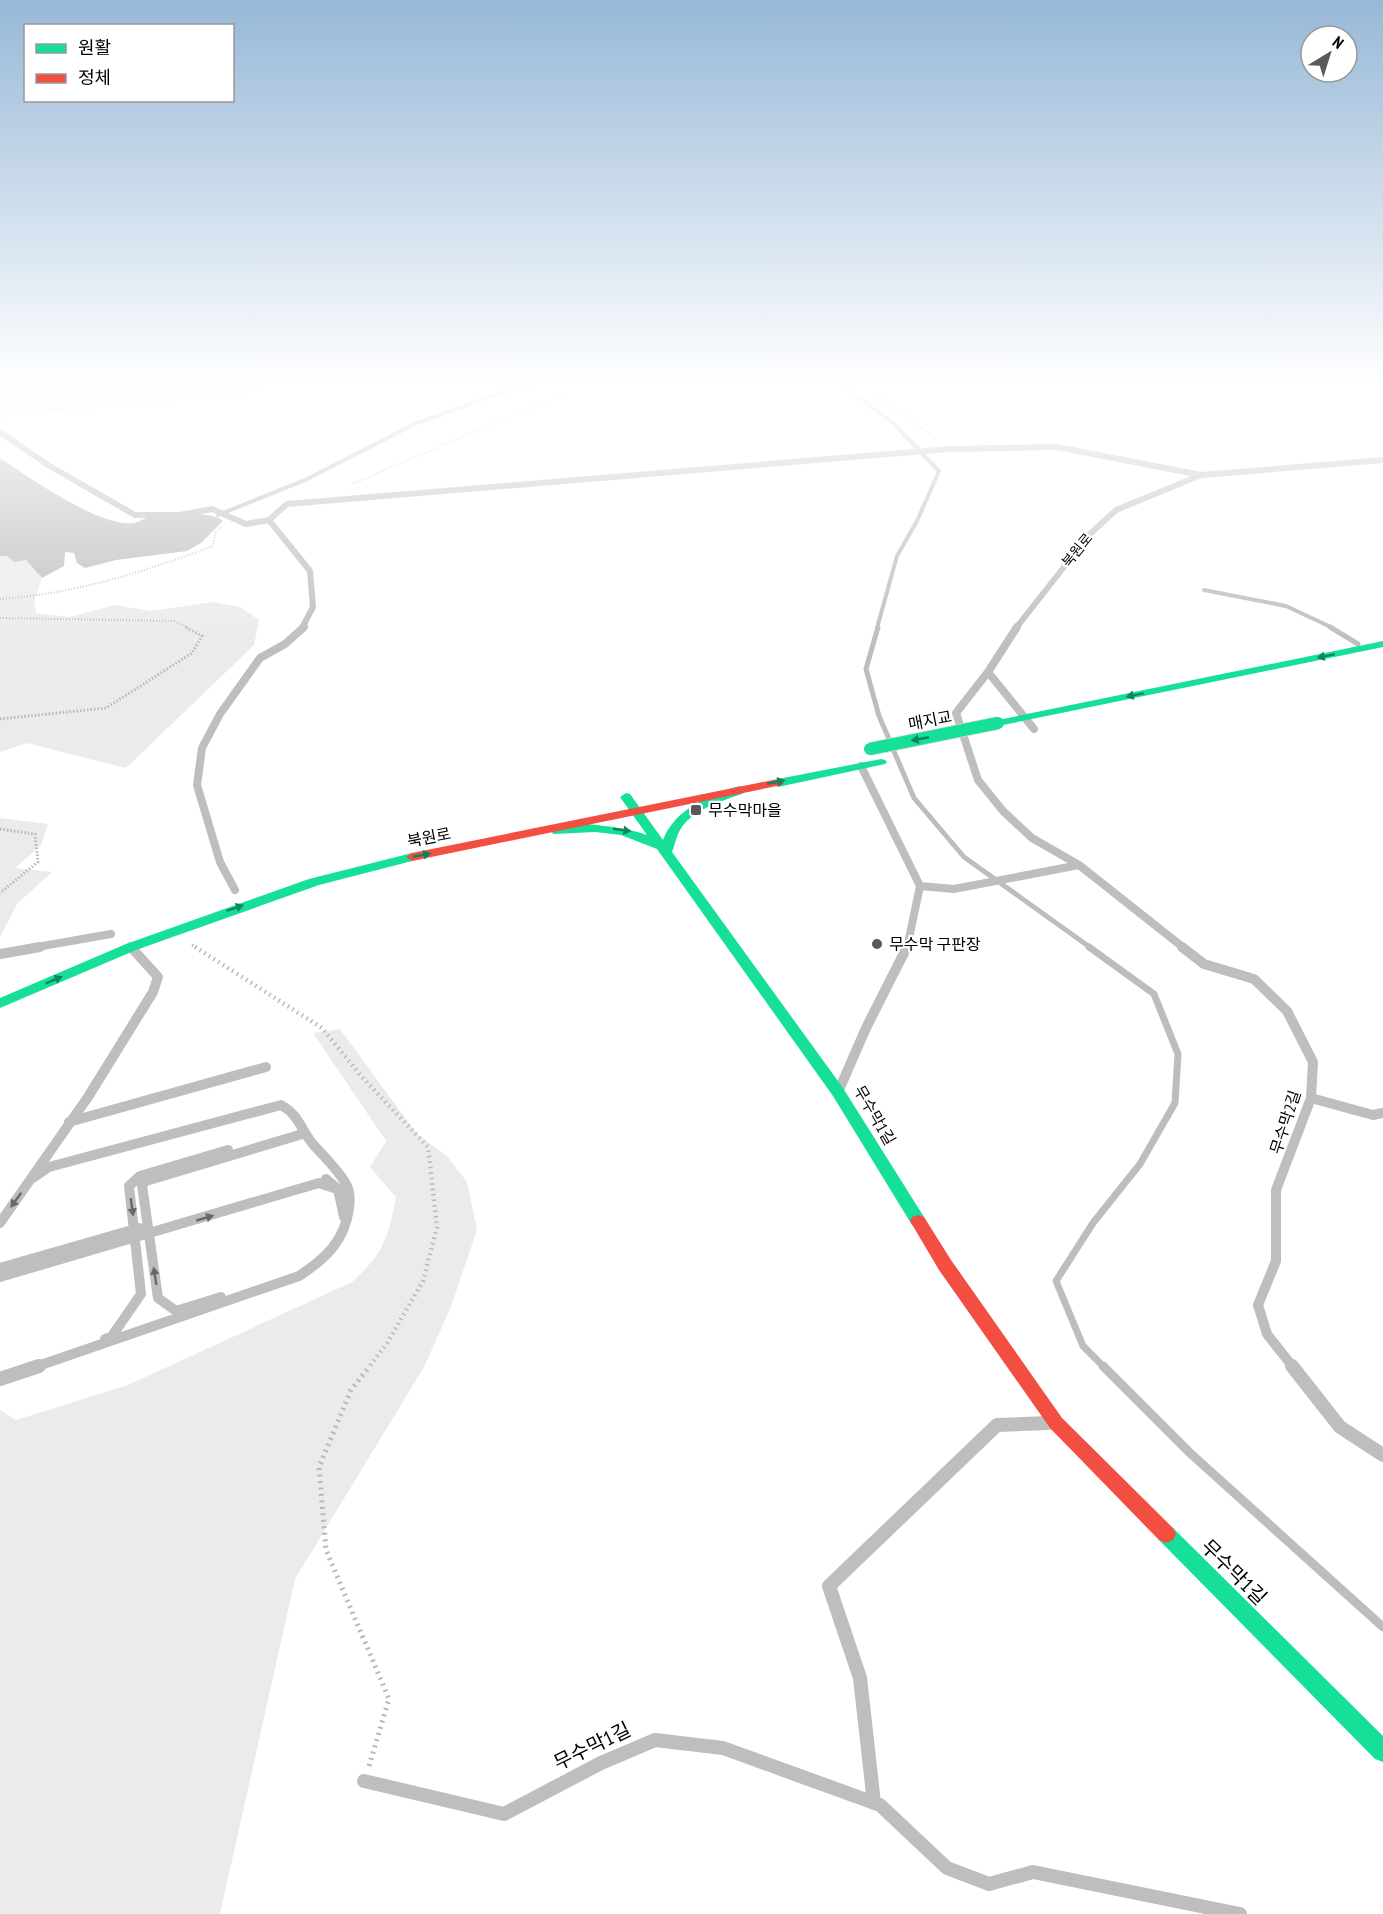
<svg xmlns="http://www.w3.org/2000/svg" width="1383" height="1914" font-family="'PT Sans Narrow','Noto Sans KR',sans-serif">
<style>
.green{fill:#ebebeb}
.water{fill:#bdbdbd}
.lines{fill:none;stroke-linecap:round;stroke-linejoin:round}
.stream-far3{stroke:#bdbdbd;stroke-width:4}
.stream-far2{stroke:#bdbdbd;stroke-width:5}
.stream-far1{stroke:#bdbdbd;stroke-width:7}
.stream{stroke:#bdbdbd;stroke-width:9}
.path-far3{stroke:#b9b9b9;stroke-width:2;stroke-dasharray:1 2;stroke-linecap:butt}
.path-far2{stroke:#b9b9b9;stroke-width:3;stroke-dasharray:1.5 2;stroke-linecap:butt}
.path-far1{stroke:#b9b9b9;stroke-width:4.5;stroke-dasharray:1.5 4;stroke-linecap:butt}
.path{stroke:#b9b9b9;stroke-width:5;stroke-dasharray:2 4.5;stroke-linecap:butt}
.lane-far3{stroke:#bebebe;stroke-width:6}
.lane-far2{stroke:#bebebe;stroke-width:8}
.lane-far1{stroke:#bebebe;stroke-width:10}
.lane{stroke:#bebebe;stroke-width:14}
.fast{fill:#16e098;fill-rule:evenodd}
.jam{fill:#f24e42;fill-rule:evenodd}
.fast-bridge-casing{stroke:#dbdbdb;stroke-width:14;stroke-linecap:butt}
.fast-bridge{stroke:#16e098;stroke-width:12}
.oneway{fill:#0d865b}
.oneway2{fill:#686868}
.poi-dot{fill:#595959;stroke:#fff;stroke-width:2}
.labels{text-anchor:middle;stroke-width:4.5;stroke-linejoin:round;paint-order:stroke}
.far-street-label{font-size:14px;fill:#000;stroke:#fff}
.street-label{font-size:16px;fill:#000;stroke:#fff}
.poi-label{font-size:16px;fill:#000;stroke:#fff;text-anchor:start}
.near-street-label{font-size:20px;fill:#000;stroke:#fff}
</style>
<rect width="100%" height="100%" fill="#fff"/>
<!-- green -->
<path class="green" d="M 0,383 L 305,383 L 237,395 L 0,417 Z
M 0,556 L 7,556 L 14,562 L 26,560 L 42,578 L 34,601 L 36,613 L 69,617 L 115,605 L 151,611 L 213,602 L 240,607 L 259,620 L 254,645 L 126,768 L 27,743 L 0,752 Z
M 0,818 L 48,824 L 41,845 L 15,868 L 52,872 L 17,904 L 0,937 Z
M 340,1029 L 417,1134 L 447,1156 L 467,1182 L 477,1230 L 450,1309 L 424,1367 L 295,1579 L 220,1914 L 0,1914 L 0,1410 L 16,1420 L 128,1385 L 352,1282 C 384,1253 388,1238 396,1197 L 370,1167 L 386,1141 L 313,1033 Z"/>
<!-- water -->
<path class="water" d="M 0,458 C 29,477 100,528 134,523 C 139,522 143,519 147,518 C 163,515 213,510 223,521 L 201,543 L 187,551 L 116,560 L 85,568 L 77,563 L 74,553 L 65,552 L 64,566 L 42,578 L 26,560 L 14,562 L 7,556 L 0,556 Z"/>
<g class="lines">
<!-- stream-far3 -->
<path class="stream-far3" d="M 840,383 L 893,423 L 939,471 L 917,521 L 897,556 L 877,628
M 218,515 L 305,480 L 417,423 L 510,390 L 542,383
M 1204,590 L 1286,606 L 1333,628"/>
<!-- stream-far2 -->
<path class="stream-far2" d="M 878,627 L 866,669 L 879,716 L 889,739
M 1330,627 L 1358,644
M 893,749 L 914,798 L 964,857 L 1091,948"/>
<!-- stream-far1 -->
<path class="stream-far1" d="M 1089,947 L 1154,994 L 1178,1054 L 1175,1103 L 1140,1164 L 1093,1223 L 1056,1281 L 1083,1346 L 1104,1367"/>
<!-- stream -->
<path class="stream" d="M 1103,1366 L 1190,1453 L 1383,1627"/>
<!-- path-far3 -->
<path class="path-far3" d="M 861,383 L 935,438
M 352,484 L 573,390 L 601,383
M 0,599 C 74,594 144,572 213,546 L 216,532 L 221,527
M 0,618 L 174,621 L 188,628"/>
<!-- path-far2 -->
<path class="path-far2" d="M 0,719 L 106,708 L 192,653 L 202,636 L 185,627
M 0,829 L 35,834 L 38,862 L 0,893
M 192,945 L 197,948"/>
<!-- path-far1 -->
<path class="path-far1" d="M 195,947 L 322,1028 L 361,1076 L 428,1147 L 437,1227 L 423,1281 L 387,1343 L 369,1367"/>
<!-- path -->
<path class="path" d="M 369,1766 L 389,1699 L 326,1550 L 319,1467 L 351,1390 L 370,1366"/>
<!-- lane-far3 -->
<path class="lane-far3" d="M 0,432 L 48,465 L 135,515 L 180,515 L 212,509 L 246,524 L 269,520 L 287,504 L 950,449 L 1057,447 L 1201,475
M 269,520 L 310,571 L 313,607 L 302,628
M 1016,628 L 1090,534 L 1116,510 L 1201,475 L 1383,460"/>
<!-- lane-far2 -->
<path class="lane-far2" d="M 1017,627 L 988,672 L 956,713 L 978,780 L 1003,811 L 1032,838 L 1079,865 L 1184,948
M 988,672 L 1034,729
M 861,766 L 920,886 L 907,948
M 920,886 L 954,889 L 1079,865
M 235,890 L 220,862 L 197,785 L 202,748 L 220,714 L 260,658 L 285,644 L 304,627
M 31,948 L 111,934"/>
<!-- lane-far1 -->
<path class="lane-far1" d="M 1182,947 L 1204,964 L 1254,979 L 1287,1011 L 1313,1062 L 1311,1098 L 1276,1190 L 1276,1261 L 1258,1305 L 1267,1334 L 1293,1367
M 0,954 L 40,947
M 839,1090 L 866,1028 L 907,947
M 1311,1098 L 1373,1115 L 1383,1113
M 69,1122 L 266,1067
M 33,1178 L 49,1167 L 281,1105 C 299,1115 300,1128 312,1143 C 323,1156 339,1170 347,1186 C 350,1193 350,1201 349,1208 C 345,1241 325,1259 299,1276 L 35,1367
M 326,1179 L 338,1189 L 344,1217
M 0,1223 L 88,1097 L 153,992 L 158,977 L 131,947
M 0,1268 L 139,1228
M 0,1277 L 319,1183 L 334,1188
M 221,1297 L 176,1311 L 158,1298 L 142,1185 L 146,1181 L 299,1135
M 105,1339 L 112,1336 L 141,1294 L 129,1186 L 140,1176 L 228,1150"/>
<!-- lane -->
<path class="lane" d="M 1292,1366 L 1340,1427 L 1383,1455
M 0,1379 L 39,1366
M 364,1781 L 504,1814 L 601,1763 L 655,1740 L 723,1748 L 880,1805 L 947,1868 L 989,1884 L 1033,1872 L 1240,1914
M 874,1803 L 860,1678 L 829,1586 L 997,1425 L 1049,1423"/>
<!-- fast -->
<path class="fast" d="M 1383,641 L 1383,647 L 998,726 L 992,723 L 998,720 Z
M 881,759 L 885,760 L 887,762 L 885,764 L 778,787 L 772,783 L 778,779 Z
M 740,786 L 746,790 L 744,793 C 723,801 692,809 680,830 C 676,837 675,845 672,852 L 843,1088 L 924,1217 L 926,1221 L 924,1225 L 918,1227 L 912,1225 L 833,1096 L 657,849 L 621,835 L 595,832 L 554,834 L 548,830 C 563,817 629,828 647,835 L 620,797 L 626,793 L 630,794 L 663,840 C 675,809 710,794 740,786 Z
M 412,853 L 418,857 L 416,860 L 319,885 L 136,950 L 0,1008 L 0,998 L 126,944 L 309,879 Z
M 1166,1525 L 1173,1528 L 1383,1736 L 1383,1762 L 1375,1759 L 1159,1540 L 1156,1534 L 1159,1528 Z"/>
<!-- jam -->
<path class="jam" d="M 778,779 L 782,781 L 784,783 L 782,785 L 412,861 L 406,857 L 412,853 Z
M 918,1215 L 924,1217 L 951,1260 L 1062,1418 L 1173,1528 L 1176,1534 L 1173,1540 L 1166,1543 L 1159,1540 L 1050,1428 L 939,1270 L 910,1221 L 912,1217 Z"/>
<defs>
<path id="fast-bridge" d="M 870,749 L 998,723"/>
</defs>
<!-- fast-bridge casing -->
<use href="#fast-bridge" class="fast-bridge-casing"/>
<!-- fast-bridge -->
<use href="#fast-bridge" class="fast-bridge"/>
</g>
<!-- one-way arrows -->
<defs><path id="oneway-solid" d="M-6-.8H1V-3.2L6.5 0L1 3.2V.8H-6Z" transform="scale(1.5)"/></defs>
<g class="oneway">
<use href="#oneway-solid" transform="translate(1326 656) rotate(168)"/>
<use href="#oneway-solid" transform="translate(1135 695) rotate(168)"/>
<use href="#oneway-solid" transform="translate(920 739) rotate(169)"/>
<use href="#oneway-solid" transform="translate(776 782) rotate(-11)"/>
<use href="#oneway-solid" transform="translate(622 830) rotate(8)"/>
<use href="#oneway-solid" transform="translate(422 855) rotate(-11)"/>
<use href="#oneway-solid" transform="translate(235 908) rotate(-19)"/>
<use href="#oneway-solid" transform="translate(54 980) rotate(-23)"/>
</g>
<g class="oneway2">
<use href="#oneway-solid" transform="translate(16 1200) rotate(126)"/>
<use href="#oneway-solid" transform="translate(132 1207) rotate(82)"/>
<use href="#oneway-solid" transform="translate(205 1218) rotate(-16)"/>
<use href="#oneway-solid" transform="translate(155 1276) rotate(-99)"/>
</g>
<!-- sky -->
<linearGradient id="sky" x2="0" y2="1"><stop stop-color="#97b8d7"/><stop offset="0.59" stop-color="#fff"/><stop offset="1" stop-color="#fff" stop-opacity="0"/></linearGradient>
<rect width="1383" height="651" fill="url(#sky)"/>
<!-- markers -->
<g class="poi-dot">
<rect x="690" y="804" width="12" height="12" rx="3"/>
<circle cx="877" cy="944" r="6"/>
</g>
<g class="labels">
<!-- far-street labels -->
<g class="far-street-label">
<text transform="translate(1077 550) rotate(-51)" y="5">북원로</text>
</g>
<!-- street labels -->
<g class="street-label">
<text transform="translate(930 720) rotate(-11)" y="6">매지교</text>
<text transform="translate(429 837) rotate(-11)" y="6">북원로</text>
<text transform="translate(875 1115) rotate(60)" y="6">무수막1길</text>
<text transform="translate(1285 1122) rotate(-72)" y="6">무수막2길</text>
</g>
<!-- poi labels -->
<g class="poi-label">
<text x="708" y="816">무수막마을</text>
<text x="889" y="950">무수막 구판장</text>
</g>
<!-- near-street labels -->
<g class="near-street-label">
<text transform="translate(1234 1572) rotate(45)" y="7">무수막1길</text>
<text transform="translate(592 1746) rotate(-26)" y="7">무수막1길</text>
</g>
</g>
<!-- legend -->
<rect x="24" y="24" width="210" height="78" fill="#ffffff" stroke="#999999" stroke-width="1.5"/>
<rect x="36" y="44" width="30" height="9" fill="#16e098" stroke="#999999" stroke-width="1.5"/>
<text x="78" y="54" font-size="18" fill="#000000">원활</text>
<rect x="36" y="74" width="30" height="9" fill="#f24e42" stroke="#999999" stroke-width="1.5"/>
<text x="78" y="84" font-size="18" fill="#000000">정체</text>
<!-- north arrow -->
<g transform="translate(1329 54) rotate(38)"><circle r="28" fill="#ffffff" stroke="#999999" stroke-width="1.5"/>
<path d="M0-4.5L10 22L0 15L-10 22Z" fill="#595959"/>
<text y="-9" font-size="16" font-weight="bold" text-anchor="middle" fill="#000000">N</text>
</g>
</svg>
